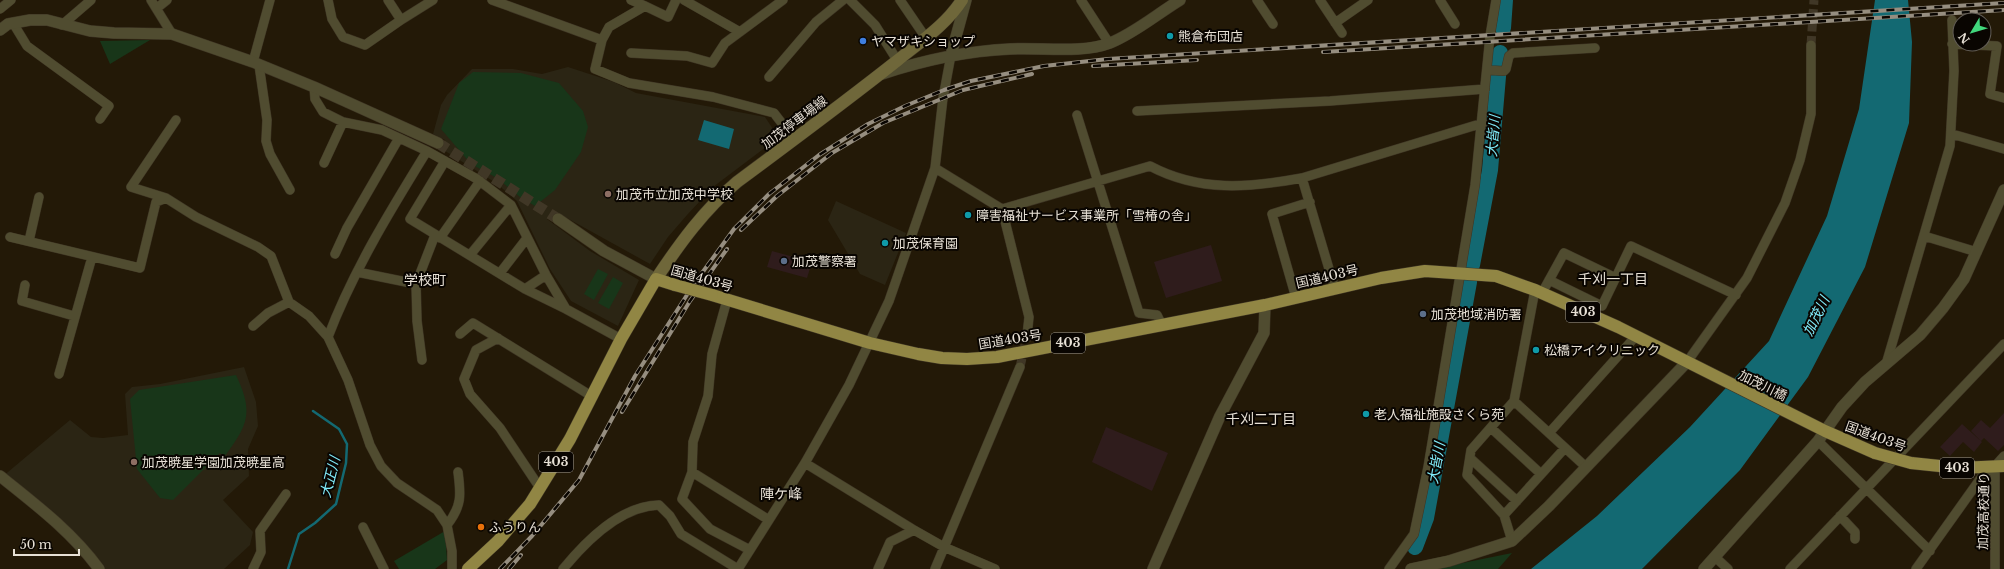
<svg xmlns="http://www.w3.org/2000/svg" width="2004" height="569" font-family="'Libre Baskerville','Noto Sans JP',serif">
<style>
.commercial{fill:#2f1c1c}
.education{fill:#2b2514}
.green{fill:#183619}
.water{fill:#136972}
.lines{fill:none;stroke-linecap:round;stroke-linejoin:round}
.stream{stroke:#136972;stroke-width:2.5}
.river{stroke:#136972;stroke-width:16}
.minor-tunnel{stroke:#403726;stroke-width:9;stroke-dasharray:9 4.5;stroke-linecap:butt}
.tertiary-tunnel{stroke:#403726;stroke-width:11;stroke-dasharray:11 5.5;stroke-linecap:butt}
.minor-casing{stroke:#3e3524;stroke-width:10}
.tertiary-casing{stroke:#3e3524;stroke-width:12}
.secondary-casing{stroke:#3e3524;stroke-width:13}
.trunk-casing{stroke:#3e3524;stroke-width:13}
.minor{stroke:#504c30;stroke-width:9}
.tertiary{stroke:#504c30;stroke-width:11}
.secondary{stroke:#6f673a;stroke-width:12}
.trunk{stroke:#918644;stroke-width:12}
.rail-casing{stroke:#968e80;stroke-width:4}
.rail{stroke:#090501;stroke-width:2.5;stroke-dasharray:8;stroke-linecap:butt}
.trunk-bridge-casing{stroke:#3e3524;stroke-width:13;stroke-linecap:butt}
.trunk-bridge{stroke:#918644;stroke-width:12}
.culture-dot{fill:#0f9aa8;stroke:#090501;stroke-width:1.5}
.shop-dot{fill:#3f7fe0;stroke:#090501;stroke-width:1.5}
.education-dot{fill:#8d6e63;stroke:#090501;stroke-width:1.5}
.service-dot{fill:#5c6f8a;stroke:#090501;stroke-width:1.5}
.food-dot{fill:#e8710a;stroke:#090501;stroke-width:1.5}
.labels{text-anchor:middle;stroke-width:4;stroke-linejoin:round;paint-order:stroke}
.shield{fill:#090501;stroke:#a49e95;stroke-width:1}
.shield-label{font-size:12px;font-weight:bold;fill:#e7e0d5}
.poi-label{font-size:13px;fill:#e7e0d5;stroke:#090501;text-anchor:start}
.street-label{font-size:13px;fill:#e7e0d5;stroke:#090501}
.water-label{font-size:14px;font-style:italic;fill:#81ecfa;stroke:#090501}
.neighbourhood-label{font-size:14px;fill:#e7e0d5;stroke:#090501}
</style>
<rect width="100%" height="100%" fill="#231907"/>
<!-- commercial -->
<path class="commercial" d="M 1211,245 L 1222,281 L 1166,298 L 1154,262 Z
M 772,251 L 812,262 L 807,278 L 767,267 Z
M 2004,413 L 2004,445 L 1998,451 L 1984,438 L 1981,441 L 1971,431 L 1981,420 L 1990,428 Z
M 1962,424 L 1982,442 L 1974,452 L 1963,442 L 1950,456 L 1940,447 Z
M 1106,427 L 1168,453 L 1152,491 L 1092,462 Z"/>
<!-- education -->
<path class="education" d="M 568,67 L 614,82 L 636,93 L 765,117 L 775,132 L 774,138 L 770,144 L 713,187 L 687,215 L 668,237 L 650,264 L 556,212 L 547,219 L 590,251 L 639,280 L 618,326 L 571,301 L 550,269 L 517,201 L 496,183 L 442,149 L 445,140 L 433,134 L 441,105 L 447,95 L 472,69 L 513,69 L 542,74 Z
M 836,201 L 906,233 L 885,285 L 860,274 L 828,220 Z
M 244,367 L 256,402 L 258,426 L 248,449 L 249,476 L 223,500 L 253,532 L 250,545 L 224,569 L 99,569 L 2,477 L 70,420 L 91,437 L 103,438 L 128,435 L 125,394 L 132,387 L 160,384 Z"/>
<!-- green -->
<path class="green" d="M 150,40 L 110,64 L 100,41 Z
M 473,72 L 521,73 L 559,83 L 583,111 L 588,127 L 581,152 L 555,190 L 535,206 L 520,197 L 497,178 L 471,164 L 441,129 L 459,83 Z
M 598,269 L 608,274 L 594,300 L 584,294 Z
M 613,277 L 623,283 L 609,309 L 598,303 Z
M 236,375 C 254,413 248,425 224,457 L 220,453 L 173,500 L 160,498 L 137,469 L 130,399 L 139,390 Z
M 445,531 L 447,560 L 435,569 L 399,569 L 394,561 Z
M 1512,553 L 1498,569 L 1433,569 Z"/>
<!-- water -->
<path class="water" d="M 1875,0 L 1908,0 L 1912,42 L 1909,123 L 1865,267 L 1808,377 L 1740,470 L 1642,569 L 1531,569 L 1597,516 L 1690,427 L 1769,341 L 1827,216 L 1859,109 Z
M 704,120 L 734,129 L 729,149 L 698,140 Z"/>
<g class="lines">
<!-- stream -->
<path class="stream" d="M 288,569 L 299,534 L 315,523 L 336,504 L 346,463 L 347,444 L 339,429 L 313,411"/>
<!-- river -->
<path class="river" d="M 1503,28 L 1505,0
M 1472,265 L 1490,170 L 1500,53
M 1415,547 L 1426,518 L 1469,282"/>
<!-- minor-tunnel -->
<path class="minor-tunnel" d="M 1811,45 L 1814,0
M 1020,367 L 1027,336"/>
<!-- tertiary-tunnel -->
<path class="tertiary-tunnel" d="M 438,143 L 558,219"/>
<defs>
<path id="minor" d="M 151,0 L 172,34
M 328,0 L 332,19 L 343,37 L 365,45 L 401,20
M 388,0 L 401,20 L 433,0
M 492,0 L 602,40 L 609,27 L 645,6 L 631,0
M 684,0 L 740,32
M 850,0 L 875,25 L 897,60
M 900,0 L 926,38
M 1081,0 L 1109,43
M 1257,0 L 1273,24
M 1320,0 L 1342,33
M 1440,0 L 1455,24
M 645,6 L 668,17 L 676,0
M 157,8 L 167,0
M 0,9 L 11,0
M 13,23 L 27,46 L 109,106 L 100,119
M 1335,23 L 1368,0
M 62,25 L 91,0
M 602,40 L 595,69 L 629,83 L 713,97 L 774,113 L 794,139
M 1952,44 L 1997,46 L 1990,94 L 2004,98
M 631,53 L 687,56 L 712,63 L 725,43 L 783,0
M 253,62 L 270,0
M 259,65 L 267,120 L 266,141 L 270,154 L 290,190
M 1487,70 L 1504,71 L 1506,69 L 1509,56 L 1513,53 L 1595,48
M 769,77 L 816,22 L 843,0
M 314,87 L 315,99 L 323,112 L 343,122 L 382,130 L 427,151 L 477,179 L 511,205 L 546,275 L 566,309 L 621,339
M 1137,111 L 1330,101 L 1485,89
M 1077,115 L 1139,313 L 1157,315 L 1162,325
M 1952,134 L 2004,149
M 445,161 L 410,219 L 525,289 L 566,309
M 324,163 L 343,122
M 935,168 L 1002,209 L 1029,317 L 1027,336
M 1302,178 L 1335,289
M 166,198 L 131,187 L 176,120
M 1002,209 L 1150,166 C 1199,192 1248,188 1302,178 L 1483,123
M 1924,236 L 1977,252
M 10,237 L 140,268 L 156,202 L 166,198 L 196,217 L 258,247 L 271,256 L 289,302 L 309,316 L 328,337 L 348,380 L 370,445 L 381,466 L 397,483 L 437,510 L 447,525 L 452,551 L 452,569
M 440,238 L 480,181
M 29,241 L 39,197
M 335,254 L 347,228 L 399,138
M 470,255 L 511,205
M 357,272 L 416,284
M 500,273 L 527,238
M 1549,280 L 1602,306 L 1631,246 L 1736,295
M 25,285 L 22,301 L 74,316
M 525,289 L 546,275
M 1542,293 L 1564,253 L 1616,278
M 1296,298 L 1272,214 L 1310,202
M 727,300 L 712,354 L 708,396 L 693,442 L 692,472 L 769,520
M 253,326 L 268,313 L 289,302
M 460,334 L 473,323 L 593,397
M 328,337 C 353,271 390,211 427,151
M 498,338 L 476,350 L 464,379 L 470,394 L 500,428 L 540,488
M 422,360 L 417,321 L 416,284 L 435,235
M 1887,361 L 1950,146 L 1954,71 L 1952,20
M 1687,362 L 1747,278 L 1785,203 L 1800,160 L 1811,114 L 1811,45
M 59,374 L 92,257
M 1514,401 L 1586,467
M 1491,428 L 1541,474
M 1549,433 L 1636,336
M 1818,441 L 1930,551
M 1470,458 L 1517,501
M 805,463 L 914,530 L 944,547 L 995,569
M 692,472 L 682,499 L 710,529 L 750,550
M 1504,515 L 1565,448
M 1840,516 L 1855,532 L 1855,539
M 447,525 C 462,506 461,495 458,472
M 363,527 L 384,569
M 1512,541 L 1504,515 L 1467,475 L 1471,450 L 1514,401 L 1535,290
M 1715,557 L 1728,569
M 253,569 L 261,552 L 260,531 L 286,494
M 563,569 C 586,541 620,506 659,505 L 670,516 L 681,534 L 738,569
M 738,569 L 805,463 L 849,385 L 889,301 L 935,168 L 943,98 L 951,55
M 878,569 L 890,542 L 914,530
M 935,569 L 1020,367
M 1389,569 L 1414,534 L 1428,467 L 1475,185 L 1490,36 L 1496,0
M 1790,569 L 2004,344
M 1916,569 L 1983,475 L 1995,466 L 2004,456
M 1995,569 L 1995,466"/>
<path id="tertiary" d="M 0,30 L 8,24 L 30,20 L 47,20 L 90,31 L 114,33 L 172,34 L 253,62 L 314,87 L 438,143
M 951,55 L 966,0
M 882,74 C 924,60 966,51 1010,49 C 1040,47 1081,54 1110,43 C 1135,33 1157,14 1180,0
M 558,219 L 604,251 L 656,279
M 0,476 C 35,504 72,532 99,569
M 1153,569 L 1220,416 L 1264,333 L 1265,305
M 1411,569 L 1449,561 L 1512,541 L 1549,506 L 1687,362
M 1704,569 L 1818,441 L 1842,407 L 1865,382 L 1920,335 L 1943,308 L 1964,279 L 2004,190"/>
<path id="secondary" d="M 656,279 C 680,243 704,210 737,182 C 791,142 845,102 898,60 C 920,42 946,25 962,0"/>
<path id="trunk" d="M 712,295 L 870,343 L 918,354 L 942,358 L 967,359 L 997,357 L 1162,325 L 1265,305 L 1381,278 L 1425,271 L 1496,276 L 1535,290 L 1618,327 L 1825,431 L 1875,453
M 1911,463 L 1959,468 L 2004,466
M 468,569 L 498,541 L 530,504 L 570,439 L 621,339 L 656,279 L 675,285"/>
</defs>
<!-- minor casing -->
<use href="#minor" class="minor-casing"/>
<!-- tertiary casing -->
<use href="#tertiary" class="tertiary-casing"/>
<!-- secondary casing -->
<use href="#secondary" class="secondary-casing"/>
<!-- trunk casing -->
<use href="#trunk" class="trunk-casing"/>
<!-- minor -->
<use href="#minor" class="minor"/>
<!-- tertiary -->
<use href="#tertiary" class="tertiary"/>
<!-- secondary -->
<use href="#secondary" class="secondary"/>
<!-- trunk -->
<use href="#trunk" class="trunk"/>
<defs>
<path id="rail" d="M 1323,52 L 2004,10
M 1093,66 L 1197,60
M 741,230 L 777,196 L 832,153 L 883,123 L 963,90 L 1032,74
M 622,412 L 690,301 L 727,249
M 500,569 L 532,536 L 579,480 L 635,376 L 694,284 L 734,229 L 769,194 L 819,155 L 868,124 L 905,106 L 944,90 L 971,81 L 1044,66 L 1108,59 L 2004,3
M 509,569 L 521,555"/>
</defs>
<!-- rail casing -->
<use href="#rail" class="rail-casing"/>
<!-- rail -->
<use href="#rail" class="rail"/>
<defs>
<path id="trunk-bridge" d="M 675,285 L 712,295
M 1875,453 L 1911,463"/>
</defs>
<!-- trunk-bridge casing -->
<use href="#trunk-bridge" class="trunk-bridge-casing"/>
<!-- trunk-bridge -->
<use href="#trunk-bridge" class="trunk-bridge"/>
</g>
<!-- markers -->
<g class="culture-dot">
<circle cx="1170" cy="36" r="4"/>
<circle cx="968" cy="215" r="4"/>
<circle cx="885" cy="243" r="4"/>
<circle cx="1536" cy="350" r="4"/>
<circle cx="1366" cy="414" r="4"/>
</g>
<circle class="shop-dot" cx="863" cy="41" r="4"/>
<g class="education-dot">
<circle cx="608" cy="194" r="4"/>
<circle cx="134" cy="462" r="4"/>
</g>
<g class="service-dot">
<circle cx="784" cy="261" r="4"/>
<circle cx="1423" cy="314" r="4"/>
</g>
<circle class="food-dot" cx="481" cy="527" r="4"/>
<g class="labels">
<!-- shield labels -->
<g class="shield">
<rect x="1566" y="302" width="34" height="20" rx="3"/>
<rect x="1051" y="333" width="34" height="20" rx="3"/>
<rect x="539" y="452" width="34" height="20" rx="3"/>
<rect x="1940" y="458" width="34" height="20" rx="3"/>
</g>
<g class="shield-label">
<text x="1583" y="316">403</text>
<text x="1068" y="347">403</text>
<text x="556" y="466">403</text>
<text x="1957" y="472">403</text>
</g>
<!-- poi labels -->
<g class="poi-label">
<text x="1178" y="41">熊倉布団店</text>
<text x="871" y="46">ヤマザキショップ</text>
<text x="616" y="199">加茂市立加茂中学校</text>
<text x="976" y="220">障害福祉サービス事業所「雪椿の舎」</text>
<text x="893" y="248">加茂保育園</text>
<text x="792" y="266">加茂警察署</text>
<text x="1431" y="319">加茂地域消防署</text>
<text x="1544" y="355">松橋アイクリニック</text>
<text x="1374" y="419">老人福祉施設さくら苑</text>
<text x="142" y="467">加茂暁星学園加茂暁星高</text>
<text x="489" y="532">ふうりん</text>
</g>
<!-- street labels -->
<g class="street-label">
<text transform="translate(794 122) rotate(-37)" y="5">加茂停車場線</text>
<text transform="translate(1327 276) rotate(-13)" y="5">国道403号</text>
<text transform="translate(702 278) rotate(16)" y="5">国道403号</text>
<text transform="translate(1010 339) rotate(-9)" y="5">国道403号</text>
<text transform="translate(1763 385) rotate(26)" y="5">加茂川橋</text>
<text transform="translate(1876 436) rotate(20)" y="5">国道403号</text>
<text transform="translate(1983 511) rotate(-89)" y="5">加茂高校通り</text>
</g>
<!-- water labels -->
<g class="water-label">
<text transform="translate(1493 136) rotate(-85)" y="5">大皆川</text>
<text transform="translate(1816 316) rotate(-64)" y="5">加茂川</text>
<text transform="translate(1436 463) rotate(-80)" y="5">大皆川</text>
<text transform="translate(330 477) rotate(-76)" y="5">大正川</text>
</g>
<!-- neighbourhood labels -->
<g class="neighbourhood-label">
<text x="1613" y="284">千刈一丁目</text>
<text x="425" y="285">学校町</text>
<text x="1261" y="424">千刈二丁目</text>
<text x="781" y="499">陣ケ峰</text>
</g>
</g>
<!-- north arrow -->
<g transform="translate(1972 32) rotate(232)"><circle r="19" fill="#090501" stroke="#625d56"/>
<path d="M0-3L7 15L0 10L-7 15Z" fill="#41d77c"/>
<text y="-6" font-size="11" font-weight="bold" text-anchor="middle" fill="#e7e0d5">N</text>
</g>
<!-- scale -->
<path d="M14 549v6h65v-6" fill="none" stroke="#e7e0d5" stroke-width="2"/>
<text x="20" y="549" font-size="12" fill="#e7e0d5" stroke="#090501" stroke-width="3" paint-order="stroke">50 m</text>
</svg>
